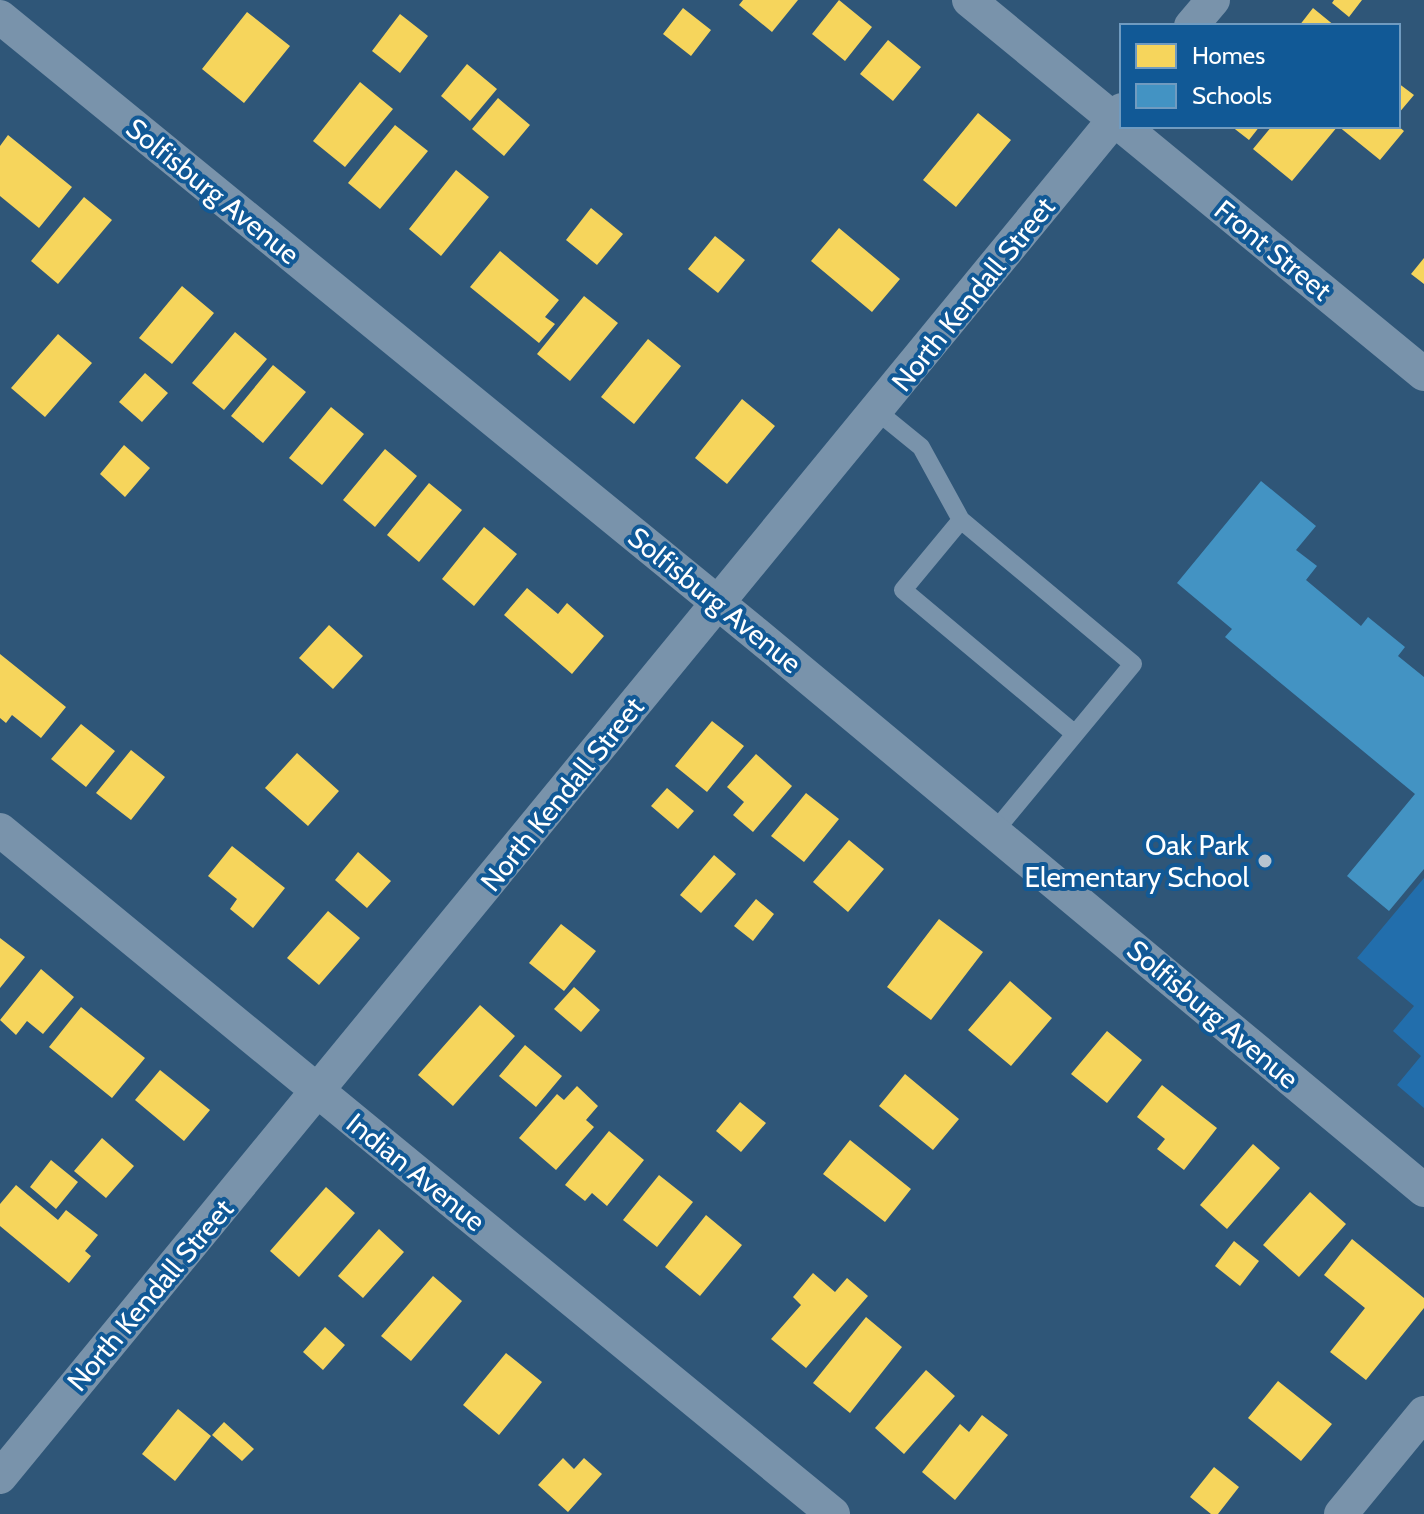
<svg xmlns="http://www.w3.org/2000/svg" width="1424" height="1514" font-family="Cabin,sans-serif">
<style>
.green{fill:#226eac}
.homes{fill:#f6d55c}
.schools{fill:#4393c3}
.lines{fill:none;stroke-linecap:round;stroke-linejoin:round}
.lane{stroke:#7993ab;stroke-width:18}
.street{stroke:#7993ab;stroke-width:34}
.poi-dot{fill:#b6c4d0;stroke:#115996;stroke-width:3}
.labels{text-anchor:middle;stroke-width:8;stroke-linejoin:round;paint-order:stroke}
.street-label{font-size:28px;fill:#fff;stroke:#115996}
.poi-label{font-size:28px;fill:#fff;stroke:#115996;text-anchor:end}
</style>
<rect width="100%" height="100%" fill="#2f5678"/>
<!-- green -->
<path class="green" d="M 1424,878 L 1424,1108 L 1397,1085 L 1421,1056 L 1393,1031 L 1414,1006 L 1357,958 Z"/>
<!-- homes -->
<path class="homes" d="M 743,0 L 798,0 L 772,32 L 739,5 Z
M 839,0 L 872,27 L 845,61 L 812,34 Z
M 1334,0 L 1362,0 L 1349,17 L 1332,3 Z
M 683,8 L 711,30 L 691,56 L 663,34 Z
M 1313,8 L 1335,26 L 1299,26 Z
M 247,12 L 290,46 L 244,103 L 202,69 Z
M 400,14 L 428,36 L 400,73 L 372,51 Z
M 888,40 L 921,67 L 893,101 L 860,74 Z
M 467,64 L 497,89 L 470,121 L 441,96 Z
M 360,82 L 393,109 L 345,167 L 313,141 Z
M 1398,83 L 1414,95 L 1398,114 Z
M 498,98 L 530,125 L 504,156 L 472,129 Z
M 978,113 L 1011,140 L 956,207 L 923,180 Z
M 395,125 L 428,151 L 380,209 L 348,183 Z
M 1231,126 L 1260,126 L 1249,140 Z
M 1272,126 L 1398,126 L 1404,131 L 1380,160 L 1338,126 L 1292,181 L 1253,149 Z
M 8,135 L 72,187 L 39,228 L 0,196 L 0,146 Z
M 456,170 L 489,197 L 441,256 L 409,229 Z
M 84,197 L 112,220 L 58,284 L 31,261 Z
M 591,208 L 623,234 L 597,265 L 566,240 Z
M 839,228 L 900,279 L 872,312 L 811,261 Z
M 715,236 L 745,260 L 718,293 L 688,269 Z
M 500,251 L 559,300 L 545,317 L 555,324 L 539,343 L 470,287 Z
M 1424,258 L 1424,284 L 1411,274 Z
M 182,286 L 214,313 L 172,364 L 139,338 Z
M 584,296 L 618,323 L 570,381 L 537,354 Z
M 235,332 L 267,359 L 224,410 L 192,383 Z
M 58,334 L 92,363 L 45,417 L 11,388 Z
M 648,339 L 681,366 L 634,424 L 601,397 Z
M 273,365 L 306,392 L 263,443 L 231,416 Z
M 145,373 L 168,393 L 142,422 L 119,402 Z
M 742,399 L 775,426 L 727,484 L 695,458 Z
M 331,407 L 364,434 L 322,485 L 289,458 Z
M 124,445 L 150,468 L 125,497 L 100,474 Z
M 385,449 L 417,476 L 375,527 L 343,500 Z
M 429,483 L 462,510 L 419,562 L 387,535 Z
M 484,527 L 517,554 L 474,606 L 442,579 Z
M 527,588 L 558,614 L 567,603 L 604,636 L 572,674 L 504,615 Z
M 329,625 L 363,656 L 333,689 L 299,658 Z
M 0,654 L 66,707 L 41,738 L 12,715 L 6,723 L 0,718 Z
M 712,721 L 744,746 L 707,792 L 675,766 Z
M 81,724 L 115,751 L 86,787 L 51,759 Z
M 131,750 L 165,777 L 131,820 L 96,793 Z
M 297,753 L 339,791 L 308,826 L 265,788 Z
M 756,754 L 792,786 L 753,832 L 733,815 L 744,802 L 727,787 Z
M 667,788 L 694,811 L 678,829 L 651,806 Z
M 806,793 L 839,819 L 804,862 L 771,836 Z
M 849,840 L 884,869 L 848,912 L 813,882 Z
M 232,846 L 285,888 L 253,928 L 230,909 L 237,899 L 208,876 Z
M 358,852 L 391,881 L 367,908 L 335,880 Z
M 714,855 L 736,874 L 701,913 L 680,895 Z
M 756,899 L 774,914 L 753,941 L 734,926 Z
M 328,911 L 360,938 L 319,985 L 287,958 Z
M 939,919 L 983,952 L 931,1020 L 887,987 Z
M 561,924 L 596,951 L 564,991 L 529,963 Z
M 0,938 L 25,957 L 0,988 Z
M 41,969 L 74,997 L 43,1034 L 27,1021 L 16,1035 L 0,1020 Z
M 1010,981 L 1052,1018 L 1011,1066 L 968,1030 Z
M 574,987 L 600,1010 L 581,1032 L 554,1009 Z
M 480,1005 L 515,1036 L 453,1106 L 418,1075 Z
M 81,1007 L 145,1058 L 112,1098 L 49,1047 Z
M 1107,1031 L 1142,1060 L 1107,1103 L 1071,1074 Z
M 525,1045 L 562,1076 L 536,1107 L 499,1076 Z
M 160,1070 L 210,1110 L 184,1141 L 135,1100 Z
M 905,1074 L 959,1119 L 933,1150 L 879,1106 Z
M 1162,1085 L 1217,1128 L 1184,1170 L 1157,1149 L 1165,1139 L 1137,1117 Z
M 577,1086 L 598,1106 L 586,1120 L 594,1127 L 556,1170 L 519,1138 L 557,1094 L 564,1100 Z
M 740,1102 L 766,1123 L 741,1152 L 716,1131 Z
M 609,1131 L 644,1160 L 607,1206 L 592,1193 L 585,1201 L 565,1185 Z
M 102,1138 L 134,1166 L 106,1198 L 74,1171 Z
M 850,1140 L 911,1189 L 885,1222 L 823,1174 Z
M 1253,1144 L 1280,1168 L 1227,1229 L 1200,1205 Z
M 51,1160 L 78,1182 L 56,1209 L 30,1187 Z
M 659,1175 L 693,1202 L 657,1247 L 623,1220 Z
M 16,1185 L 58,1220 L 66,1210 L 98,1235 L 85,1251 L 91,1256 L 69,1283 L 0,1226 L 0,1204 Z
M 326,1187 L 355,1213 L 299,1277 L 270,1251 Z
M 1310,1192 L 1346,1224 L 1299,1277 L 1263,1245 Z
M 706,1215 L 742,1245 L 700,1296 L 665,1267 Z
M 379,1229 L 404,1252 L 363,1298 L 338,1276 Z
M 1352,1239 L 1424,1298 L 1424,1308 L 1366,1380 L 1330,1352 L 1365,1308 L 1324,1275 Z
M 1234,1241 L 1259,1261 L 1240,1286 L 1215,1266 Z
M 813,1273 L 835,1292 L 847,1278 L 868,1296 L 806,1368 L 771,1339 L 801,1305 L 793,1297 Z
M 433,1276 L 462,1301 L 411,1361 L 381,1336 Z
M 866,1317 L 902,1347 L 850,1413 L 813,1383 Z
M 325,1327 L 345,1345 L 323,1370 L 303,1352 Z
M 506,1353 L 542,1382 L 499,1435 L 463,1405 Z
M 926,1370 L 955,1396 L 904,1454 L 875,1428 Z
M 1278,1381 L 1332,1424 L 1301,1461 L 1248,1418 Z
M 178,1409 L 211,1436 L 175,1481 L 142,1454 Z
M 982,1415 L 1008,1435 L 955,1500 L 922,1472 L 960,1424 L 969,1432 Z
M 224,1422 L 254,1449 L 242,1461 L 212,1435 Z
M 563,1458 L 574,1469 L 584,1458 L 602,1474 L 568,1512 L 538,1485 Z
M 1214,1467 L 1239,1487 L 1218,1514 L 1211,1514 L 1190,1497 Z"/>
<!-- schools -->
<path class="schools" d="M 1261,481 L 1316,526 L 1296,550 L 1317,566 L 1306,580 L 1361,626 L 1368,617 L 1405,647 L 1398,656 L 1424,677 L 1424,869 L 1389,911 L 1347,876 L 1415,794 L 1225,637 L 1232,629 L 1177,583 Z"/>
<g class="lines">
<!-- lane -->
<path class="lane" d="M 878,412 L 921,447 L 961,520 L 1133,664 L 994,832
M 961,520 L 903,590 L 1075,734"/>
<!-- street -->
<path class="street" d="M 969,0 L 1424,374
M 0,17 L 756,634 L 1424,1190
M 1191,26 L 1213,0
M 0,830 L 833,1514
M 0,1477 L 1122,110
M 1341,1514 L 1424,1413"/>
</g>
<!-- markers -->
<circle class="poi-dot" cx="1265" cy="861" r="8"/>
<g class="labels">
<!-- street labels -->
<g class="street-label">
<text transform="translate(213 191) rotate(39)" y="10">Solfisburg Avenue</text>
<text transform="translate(1273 250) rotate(39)" y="10">Front Street</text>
<text transform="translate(973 294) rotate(-51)" y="10">North Kendall Street</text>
<text transform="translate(715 600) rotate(39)" y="10">Solfisburg Avenue</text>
<text transform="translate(562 794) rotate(-51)" y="10">North Kendall Street</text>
<text transform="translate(1213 1014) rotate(40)" y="10">Solfisburg Avenue</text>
<text transform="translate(416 1172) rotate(39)" y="10">Indian Avenue</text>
<text transform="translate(150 1295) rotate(-50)" y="10">North Kendall Street</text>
</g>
<!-- poi labels -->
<g class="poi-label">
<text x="1249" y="855">Oak Park<tspan x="1249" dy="32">Elementary School</tspan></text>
</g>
</g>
<!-- legend -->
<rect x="1120" y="24" width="280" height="104" fill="#115996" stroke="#709bc0" stroke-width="2"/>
<rect x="1136" y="44" width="40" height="24" fill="#f6d55c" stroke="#709bc0" stroke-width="2"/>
<text x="1192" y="64" font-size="24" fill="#ffffff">Homes</text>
<rect x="1136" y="84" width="40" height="24" fill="#4393c3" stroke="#709bc0" stroke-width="2"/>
<text x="1192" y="104" font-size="24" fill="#ffffff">Schools</text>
</svg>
